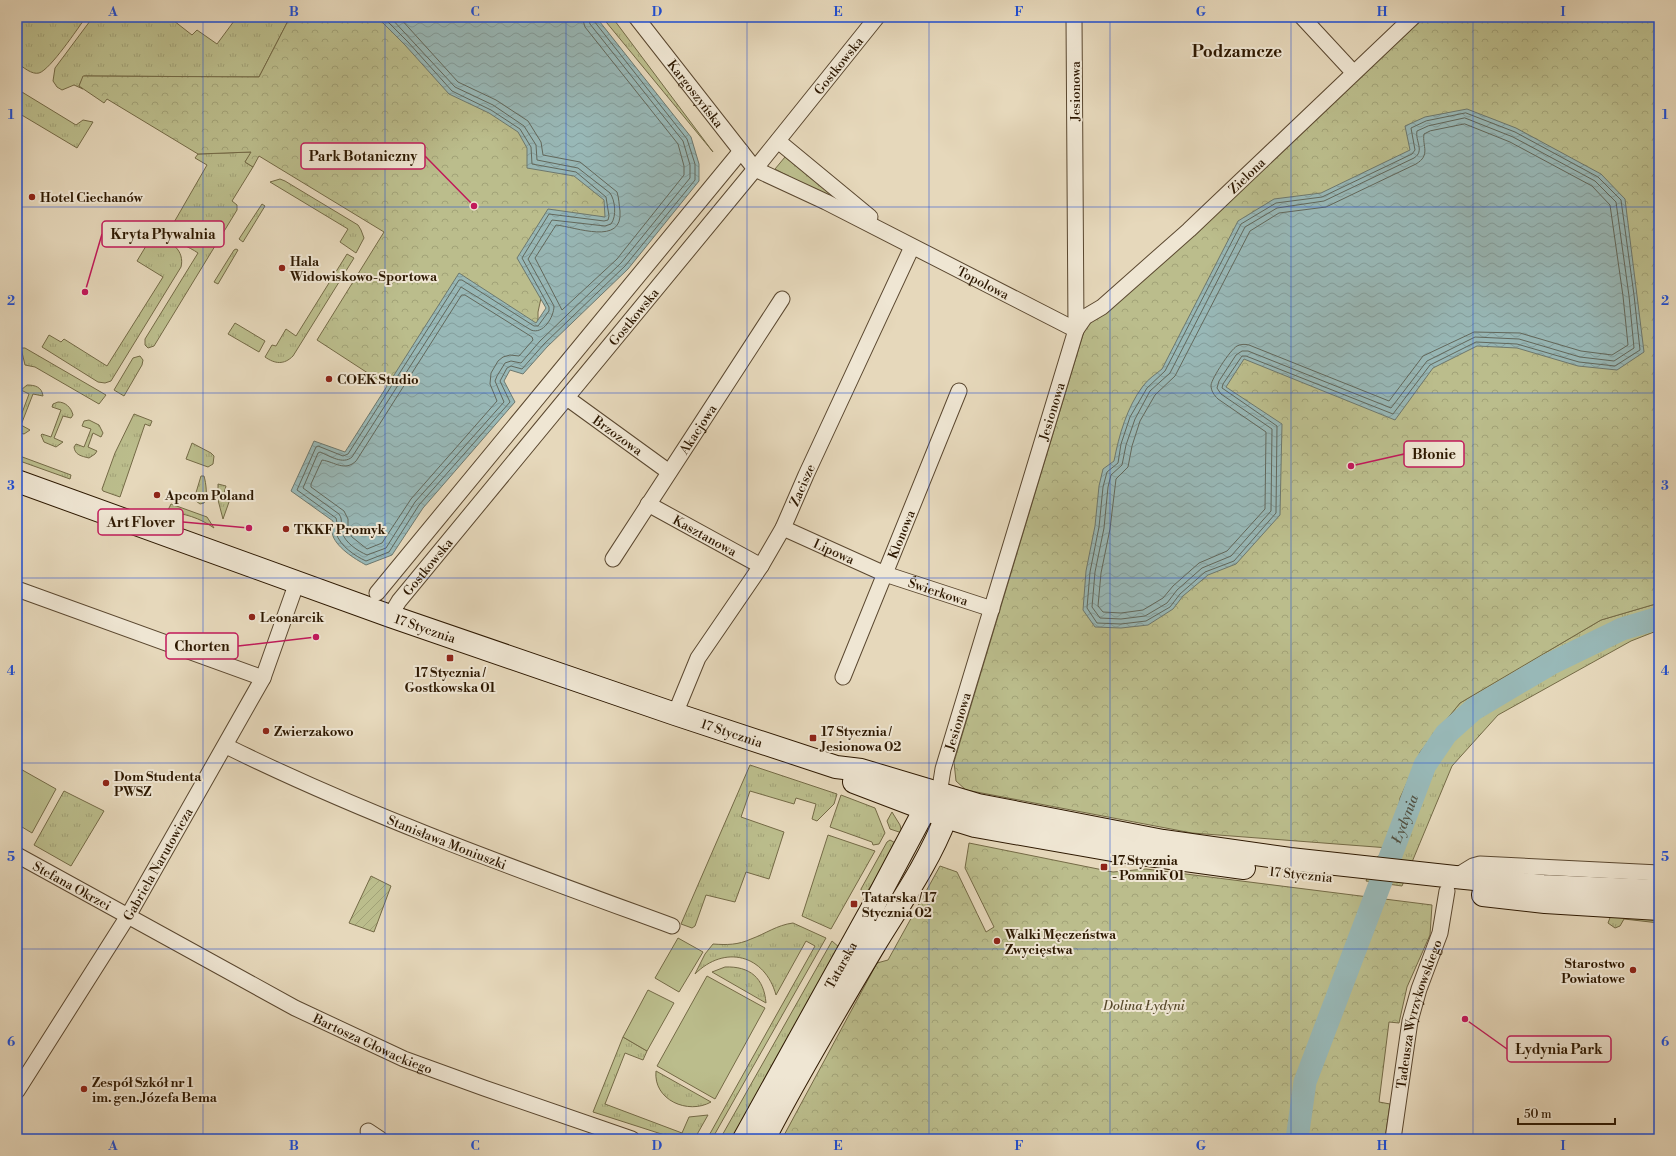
<svg xmlns="http://www.w3.org/2000/svg" width="1676" height="1156" font-family="'Libre Bodoni',serif">
<style>
.grass{fill:url(#grass-tufts);stroke:#746a46}
.park{fill:url(#park-crowns);stroke:#746a46}
.garden{fill:url(#garden-furrows);stroke:#746a46}
.pitch{fill:#bbbd8c;stroke:#746a46}
.water{fill:url(#water-waves);stroke:#6d786e}
.lines{fill:none;stroke-linecap:round;stroke-linejoin:round}
.shore{stroke:#62685c;stroke-width:1}
.river{stroke:#98b8b7;stroke-width:23}
.street-casing{stroke:#5b4830;stroke-width:17}
.secondary-casing{stroke:#2d1801;stroke-width:24}
.street{stroke:#efe6d3;stroke-width:15}
.secondary{stroke:#efe6d3;stroke-width:22}
.grid{fill:none;stroke:#1d4ed8;stroke-width:1;stroke-opacity:0.55}
.poi-dot{fill:#8f2418;stroke:#efe6d3;stroke-width:1.5}
.labels{text-anchor:middle;stroke-width:4;stroke-linejoin:round;paint-order:stroke}
.street-label{font-size:13px;fill:#2d1801;stroke:#efe6d3}
.poi-label{font-size:13px;font-weight:bold;fill:#2d1801;stroke:#efe6d3;text-anchor:start}
.park-label{font-size:13px;font-style:italic;fill:#584a2b;stroke:#efe6d3}
.water-label{font-size:14px;font-style:italic;fill:#525041;stroke:#efe6d3}
.district-label{font-size:17px;font-weight:bold;fill:#2d1801;stroke:#efe6d3}
.leader{fill:none;stroke:#c2185b;stroke-width:1.5}
.callout-dot{fill:#c2185b;stroke:#efe6d3;stroke-width:1.5}
.callout{fill:#efe6d3;stroke:#c2185b;stroke-width:1.5}
.callout-label{font-size:14px;text-anchor:middle;font-weight:bold;fill:#2d1801}
.neatline{fill:none;stroke:#1d4ed8;stroke-width:1.5}
.grid-label{font-size:13px;text-anchor:middle;font-weight:bold;fill:#1d4ed8}
</style>
<defs>
<pattern id="grass-tufts" width="24" height="20" patternUnits="userSpaceOnUse"><rect width="24" height="20" fill="#bbbd8c"/><path d="M3 7l-1-3M5 7V3M7 7l1-3M15 17l-1-3M17 17v-4M19 17l1-3" fill="none" stroke="#a1a277"/></pattern>
<pattern id="park-crowns" width="20" height="18" patternUnits="userSpaceOnUse"><rect width="20" height="18" fill="#bbbd8c"/><path d="M2 6a3 3 0 1 1 6 0M12 15a3 3 0 1 1 6 0" fill="none" stroke="#a1a277"/></pattern>
<pattern id="garden-furrows" width="10" height="10" patternUnits="userSpaceOnUse"><rect width="10" height="10" fill="#bbbd8c"/><path d="M-1 1l2-2M0 10L10 0M9 11l2-2" fill="none" stroke="#a1a277"/></pattern>
<pattern id="water-waves" width="16" height="10" patternUnits="userSpaceOnUse"><rect width="16" height="10" fill="#98b8b7"/><path d="M0 5q4-4 8 0t8 0" fill="none" stroke="#839d9c"/></pattern>
</defs>
<rect width="100%" height="100%" fill="#e6d8bb"/>
<filter id="stains"><feTurbulence type="fractalNoise" baseFrequency=".005" numOctaves="4"/><feColorMatrix values="0 0 0 0 .2 0 0 0 0 .09 0 0 0 0 .02 0 0 0 .5 -.17"/></filter>
<radialGradient id="worn" r=".72"><stop offset=".6" stop-color="#630" stop-opacity="0"/><stop offset="1" stop-color="#630" stop-opacity=".3"/></radialGradient>
<!-- grass -->
<path class="grass" d="M 17,17 L 86,17 C 78,28 50,70 39,73 C 32,75 23,67 17,63 Z
M 93,17 L 169,17 L 192,35 L 197,30 L 217,44 L 237,17 L 290,17 L 259,77 L 84,76 L 79,86 L 83,89 L 74,85 L 62,90 L 57,87 L 53,81 L 55,68 Z
M 602,17 L 612,17 L 713,152 Z
M 17,89 L 76,125 L 83,120 L 93,122 L 77,148 L 20,114 L 17,111 Z
M 252,152 L 245,162 L 253,167 L 232,201 L 237,205 L 237,210 L 154,346 L 148,348 L 145,345 L 145,339 L 198,253 C 190,247 171,241 169,231 L 207,165 L 195,158 L 198,154 Z
M 785,157 L 841,201 L 840,203 L 775,169 Z
M 280,179 L 285,181 L 358,225 L 361,230 L 364,238 L 356,253 L 340,242 L 348,229 L 270,182 Z
M 262,204 L 265,206 L 243,242 L 239,239 Z
M 156,240 C 171,239 185,251 181,267 L 111,381 L 105,383 L 98,382 L 42,347 L 49,335 L 61,342 L 64,339 L 107,366 L 163,277 L 137,261 L 146,246 Z
M 236,249 L 238,250 L 218,284 L 214,282 L 234,250 Z
M 347,254 L 354,258 L 293,356 C 284,365 275,364 265,357 L 272,345 L 276,346 L 286,329 L 296,336 Z
M 235,323 L 265,341 L 259,352 L 228,334 Z
M 21,348 L 25,348 L 106,395 L 99,404 L 35,367 L 25,365 Z
M 140,356 L 143,360 L 142,365 L 124,396 L 114,390 L 133,358 Z
M 27,385 C 35,385 42,387 43,396 L 33,394 L 21,425 L 30,430 L 24,434 L 17,432 L 17,420 L 19,421 L 29,394 L 21,390 Z
M 58,402 C 65,402 71,407 73,415 L 71,418 L 63,416 L 54,438 L 63,442 L 56,447 L 44,442 L 41,435 L 42,434 L 51,437 L 61,410 L 52,407 L 53,404 Z
M 134,414 L 152,421 L 150,426 L 145,424 L 120,497 L 103,491 L 102,489 L 115,453 Z
M 89,420 L 99,425 L 103,433 L 101,437 L 93,433 L 88,447 L 97,451 L 95,454 L 89,458 C 81,456 75,455 74,447 L 76,444 L 84,447 L 91,429 L 82,426 L 84,421 Z
M 192,443 L 211,453 L 214,456 L 213,464 L 208,467 L 186,459 Z
M 17,455 L 71,475 L 70,479 L 17,460 Z
M 201,476 L 204,476 C 206,483 208,497 204,503 L 200,504 L 196,501 L 195,496 Z
M 218,484 L 226,486 L 224,493 L 229,502 L 223,519 L 218,500 Z
M 171,504 L 207,517 L 214,528 C 200,518 184,513 167,512 Z
M 1659,603 L 1659,630 L 1631,641 L 1498,715 L 1452,766 L 1402,886 L 1366,881 L 1376,858 L 1389,848 L 1396,824 L 1400,798 L 1416,763 L 1420,752 L 1460,703 L 1601,620 Z
M 750,765 L 837,794 L 834,804 L 817,821 L 812,819 L 816,804 L 796,798 L 794,804 L 750,791 L 741,817 L 784,832 L 769,879 L 746,872 L 735,902 L 706,895 L 695,926 L 692,928 L 681,924 Z
M 64,791 L 104,811 L 71,866 L 34,845 Z
M 841,795 L 875,808 L 885,833 L 879,844 L 873,845 L 872,842 L 830,827 Z
M 892,812 L 900,825 L 902,833 L 890,829 L 887,821 Z
M 828,835 L 875,851 L 831,929 L 802,916 Z
M 890,840 L 899,845 L 866,893 L 861,890 L 861,889 L 887,842 Z
M 1611,915 L 1659,920 L 1659,923 L 1624,919 L 1620,926 L 1615,928 L 1608,923 Z
M 793,923 L 826,938 L 712,1139 L 707,1139 L 815,946 L 806,941 L 776,995 C 765,955 725,944 695,974 L 705,954 L 713,944 C 727,945 738,945 751,939 C 765,934 777,925 793,923 Z
M 832,941 L 840,948 L 736,1139 L 720,1139 Z
M 725,967 C 750,966 764,978 766,1003 L 712,972 Z
M 623,1037 L 647,1051 L 643,1060 L 625,1053 L 605,1104 L 682,1133 L 689,1117 L 708,1115 L 695,1138 L 696,1139 L 677,1139 L 593,1112 Z
M 656,1071 L 711,1102 C 688,1115 653,1100 656,1071 Z"/>
<!-- park -->
<path class="park" d="M 290,17 L 383,17 L 575,167 L 609,199 L 607,221 L 541,298 L 538,312 L 538,326 L 400,394 L 317,340 L 384,232 L 259,156 L 253,167 L 245,162 L 251,152 L 198,154 L 107,99 L 104,103 L 79,86 L 83,76 L 259,77 Z
M 1425,17 L 1659,17 L 1659,603 L 1601,620 L 1460,703 L 1420,752 L 1416,763 L 1400,798 L 1396,824 L 1389,848 L 1192,833 L 966,790 L 956,781 L 954,762 L 1085,328 Z
M 969,843 L 1113,872 L 1146,869 L 1432,905 L 1430,935 L 1407,987 L 1399,1023 L 1389,1022 L 1379,1102 L 1390,1104 L 1385,1139 L 782,1139 L 877,963 L 888,960 L 940,866 L 957,872 L 986,932 L 994,927 L 965,868 Z"/>
<!-- garden -->
<path class="garden" d="M 371,876 L 391,886 L 374,932 L 349,923 Z"/>
<!-- pitch -->
<path class="pitch" d="M 17,767 L 56,789 L 32,833 L 17,824 Z
M 678,938 L 703,952 L 679,992 L 655,978 Z
M 707,976 L 765,1008 L 715,1099 L 657,1066 Z
M 648,990 L 674,1003 L 647,1051 L 623,1037 Z"/>
<!-- water -->
<path class="water" d="M 377,17 L 596,17 L 691,137 L 699,164 L 699,181 L 628,269 L 547,347 L 523,374 L 510,370 L 504,381 L 515,402 L 423,508 L 392,555 L 366,565 C 355,559 335,547 332,533 C 331,530 333,524 333,521 L 291,491 L 314,441 L 345,452 L 459,273 L 536,323 L 546,308 L 517,258 L 548,209 L 605,217 L 604,200 L 574,176 L 527,168 L 527,148 L 518,132 L 489,113 L 449,94 L 405,45 Z
M 1467,109 L 1516,128 L 1601,174 L 1625,199 L 1644,352 L 1617,370 L 1578,366 L 1517,348 L 1477,346 L 1433,368 L 1395,420 L 1244,359 L 1226,387 L 1282,424 L 1280,515 L 1236,564 L 1208,575 L 1183,596 L 1173,609 L 1148,625 L 1121,628 L 1095,627 L 1083,610 L 1086,571 L 1095,526 L 1099,486 L 1103,469 L 1114,461 C 1119,435 1127,407 1143,386 C 1148,379 1156,374 1162,369 L 1238,221 L 1274,199 L 1321,193 L 1410,150 L 1405,126 L 1425,117 Z"/>
<g class="lines">
<!-- shore -->
<path class="shore" d="M 383,17 L 408,42 L 452,91 L 491,110 L 520,129 L 531,147 L 532,164 L 576,172 L 606,197 L 609,216 L 608,220 L 604,221 L 549,214 L 522,258 L 549,307 L 549,311 L 538,326 L 534,326 L 462,280 L 459,280 L 348,454 L 343,456 L 318,446 L 316,447 L 297,490 L 336,518 C 338,523 335,528 336,533 C 340,546 355,556 366,561 L 389,552 L 419,505 L 510,402 L 500,381 L 507,368 L 511,366 L 522,369 L 544,344 L 625,266 L 695,180 L 695,164 L 687,139 L 594,21 L 593,17
M 390,17 L 455,87 L 493,105 L 524,126 L 536,145 L 537,160 L 578,168 L 610,193 C 615,200 617,216 611,224 L 605,226 L 552,220 L 528,259 L 554,306 C 554,317 543,335 531,330 L 461,287 L 352,457 C 343,465 330,456 320,452 L 318,453 L 303,488 L 339,514 C 344,521 339,526 342,532 C 345,543 358,551 367,555 L 386,548 L 415,502 L 504,402 L 495,381 L 497,376 L 505,363 L 511,361 L 521,363 L 540,341 L 621,263 L 690,178 L 690,165 L 683,141 L 590,24 L 588,17
M 399,17 L 458,82 L 496,100 L 528,121 L 541,142 L 543,155 L 580,162 L 617,192 C 619,198 619,205 620,211 C 623,246 576,227 556,225 L 535,258 L 562,310 L 617,259 L 684,175 L 684,166 L 678,144 L 585,27 L 582,17
M 1466,113 L 1515,132 L 1598,177 L 1621,200 L 1634,295 L 1640,350 L 1615,366 L 1579,362 L 1517,344 L 1476,342 L 1430,365 L 1393,414 L 1246,356 L 1242,356 L 1223,384 L 1222,388 L 1225,390 L 1277,426 L 1276,513 L 1234,561 L 1205,572 L 1180,594 L 1170,607 L 1146,621 L 1121,624 L 1097,623 L 1087,608 L 1090,572 L 1099,527 L 1103,487 L 1107,472 L 1118,463 L 1121,444 L 1130,417 L 1147,388 L 1165,371 L 1241,224 L 1276,203 L 1322,197 L 1412,154 L 1415,150 L 1411,128 L 1426,121 Z
M 1465,118 L 1513,137 L 1595,181 L 1616,202 L 1629,296 L 1634,348 L 1614,361 L 1580,357 L 1519,339 L 1475,337 L 1427,361 L 1391,408 L 1248,351 L 1242,351 L 1236,355 L 1219,381 L 1217,388 L 1221,394 L 1272,429 L 1271,511 L 1231,556 L 1202,568 L 1177,590 L 1167,603 L 1145,616 L 1121,619 L 1100,618 L 1092,607 L 1095,572 L 1104,528 L 1108,487 L 1111,475 L 1122,465 L 1126,445 L 1135,419 L 1150,391 L 1170,373 L 1245,227 L 1277,208 L 1324,201 L 1414,158 C 1425,151 1415,141 1417,131 L 1428,126 Z
M 1465,124 L 1510,142 L 1592,186 L 1610,205 L 1623,296 L 1628,345 L 1612,355 L 1581,351 L 1520,333 L 1474,332 L 1423,356 L 1389,401 L 1249,345 C 1245,344 1241,344 1237,346 C 1230,350 1212,378 1211,385 C 1211,391 1214,395 1218,399 L 1266,432 L 1265,509 L 1227,551 L 1199,563 L 1173,586 L 1163,598 L 1143,610 L 1121,613 L 1103,612 L 1098,606 L 1101,573 L 1110,529 L 1116,479 L 1128,467 L 1132,446 L 1140,421 L 1155,395 L 1175,376 L 1250,231 L 1279,213 L 1326,207 L 1416,164 C 1431,155 1422,146 1424,134 L 1430,131 Z
M 462,295 L 465,295 L 532,337 L 533,340 L 519,356 L 510,355 L 503,357 L 498,361 L 491,373 L 490,384 L 497,401 L 411,499 L 382,543 L 367,549 L 352,537 L 348,531 L 348,519 L 344,511 L 311,487 L 311,484 L 322,460 C 335,462 345,472 356,461 Z"/>
<!-- river -->
<path class="river" id="s1" d="M 1297,1139 L 1305,1082 L 1425,765 L 1446,734 L 1474,709 L 1550,664 L 1622,629 L 1659,618"/>
<defs>
<g id="street">
<path id="s2" d="M 636,17 L 755,169 L 826,202 L 1076,330"/>
<path d="M 1302,17 L 1353,72"/>
<path d="M 778,141 L 870,217"/>
<path id="s3" d="M 1076,330 L 1085,317 L 1102,307 L 1189,230 L 1413,17"/>
<path id="s4" d="M 567,398 L 669,472"/>
<path id="s5" d="M 648,504 L 761,566"/>
<path id="s6" d="M 783,528 L 885,574 L 992,609"/>
<path id="s7" d="M 613,559 L 782,299"/>
<path d="M 17,589 L 263,678"/>
<path d="M 377,593 L 741,151"/>
<path id="s8" d="M 390,616 L 399,601 L 755,169 L 877,17"/>
<path id="s9" d="M 843,677 L 959,391"/>
<path id="s10" d="M 675,714 L 698,658 L 761,566 L 783,528 L 806,475 L 912,247"/>
<path id="s11" d="M 226,746 C 370,817 522,871 672,926"/>
<path id="s12" d="M 939,794 L 943,769 L 1076,330 L 1074,17"/>
<path id="s13" d="M 17,855 L 295,1008 L 404,1059 L 484,1088 L 632,1139"/>
<path d="M 1455,877 L 1473,866 L 1480,864 L 1659,873"/>
<path id="s14" d="M 17,1091 L 128,916 L 263,678 L 297,582"/>
<path d="M 368,1131 L 380,1139"/>
<path id="s15" d="M 1393,1139 L 1410,1021 L 1419,989 L 1440,933 L 1447,891"/>
</g>
<g id="secondary">
<path id="s16" d="M 17,481 L 390,616 L 675,714 L 836,767 L 861,770 L 978,805 L 1163,841 L 1290,859 L 1455,877 L 1543,886 L 1659,891"/>
<path d="M 854,782 L 946,817 L 975,826 L 1112,850 L 1244,868"/>
<path d="M 1483,895 L 1545,902 L 1659,909"/>
<path id="s17" d="M 744,1139 L 875,903 L 925,809 L 934,799"/>
<path d="M 764,1139 C 798,1073 837,1008 875,944 C 900,903 929,862 946,817"/>
</g>
</defs>
<!-- street casing -->
<use href="#street" class="street-casing"/>
<!-- secondary casing -->
<use href="#secondary" class="secondary-casing"/>
<!-- street -->
<use href="#street" class="street"/>
<!-- secondary -->
<use href="#secondary" class="secondary"/>
</g>
<!-- grid -->
<path class="grid" d="M 203,17 L 203,1139M 385,17 L 385,1139M 566,17 L 566,1139M 747,17 L 747,1139M 929,17 L 929,1139M 1110,17 L 1110,1139M 1291,17 L 1291,1139M 1473,17 L 1473,1139M 17,207 L 1659,207M 17,393 L 1659,393M 17,578 L 1659,578M 17,763 L 1659,763M 17,949 L 1659,949"/>
<!-- markers -->
<g class="poi-dot">
<circle cx="32" cy="197" r="4"/>
<circle cx="282" cy="268" r="4"/>
<circle cx="329" cy="379" r="4"/>
<circle cx="157" cy="495" r="4"/>
<circle cx="286" cy="529" r="4"/>
<circle cx="252" cy="617" r="4"/>
<rect x="446" y="654" width="8" height="8" rx="2"/>
<circle cx="266" cy="731" r="4"/>
<rect x="809" y="734" width="8" height="8" rx="2"/>
<circle cx="106" cy="783" r="4"/>
<rect x="1100" y="863" width="8" height="8" rx="2"/>
<rect x="850" y="900" width="8" height="8" rx="2"/>
<circle cx="997" cy="941" r="4"/>
<circle cx="1633" cy="970" r="4"/>
<circle cx="84" cy="1089" r="4"/>
</g>
<g class="labels">
<!-- street labels -->
<g class="street-label">
<text dy="5" stroke="none"><textPath href="#s8" startOffset="710">Gostkowska</textPath></text>
<text transform="translate(1075 91) rotate(-90)" y="5">Jesionowa</text>
<text dy="5" stroke="none"><textPath href="#s2" startOffset="97">Kargoszyńska</textPath></text>
<text dy="5" stroke="none"><textPath href="#s3" startOffset="231">Zielona</textPath></text>
<text dy="5" stroke="none"><textPath href="#s2" startOffset="448">Topolowa</textPath></text>
<text dy="5" stroke="none"><textPath href="#s8" startOffset="386">Gostkowska</textPath></text>
<text dy="5" stroke="none"><textPath href="#s12" startOffset="399">Jesionowa</textPath></text>
<text dy="5" stroke="none"><textPath href="#s7" startOffset="155">Akacjowa</textPath></text>
<text dy="5" stroke="none"><textPath href="#s4" startOffset="63">Brzozowa</textPath></text>
<text dy="5" stroke="none"><textPath href="#s10" startOffset="263">Zacisze</textPath></text>
<text dy="5" stroke="none"><textPath href="#s9" startOffset="154">Klonowa</textPath></text>
<text dy="5" stroke="none"><textPath href="#s5" startOffset="65">Kasztanowa</textPath></text>
<text dy="5" stroke="none"><textPath href="#s6" startOffset="56">Lipowa</textPath></text>
<text dy="5" stroke="none"><textPath href="#s8" startOffset="62">Gostkowska</textPath></text>
<text dy="5" stroke="none"><textPath href="#s6" startOffset="168">Świerkowa</textPath></text>
<text dy="5" stroke="none"><textPath href="#s16" startOffset="434">17 Stycznia</textPath></text>
<text dy="5" stroke="none"><textPath href="#s12" startOffset="75">Jesionowa</textPath></text>
<text dy="5" stroke="none"><textPath href="#s16" startOffset="758">17 Stycznia</textPath></text>
<text dy="5" stroke="none"><textPath href="#s11" startOffset="241">Stanisława Moniuszki</textPath></text>
<text dy="5" stroke="none"><textPath href="#s14" startOffset="267">Gabriela Narutowicza</textPath></text>
<text transform="translate(1301 874) rotate(6)" y="5">17 Stycznia</text>
<text dy="5" stroke="none"><textPath href="#s13" startOffset="63">Stefana Okrzei</textPath></text>
<text dy="5" stroke="none"><textPath href="#s17" startOffset="199">Tatarska</textPath></text>
<text dy="5" stroke="none"><textPath href="#s15" startOffset="128">Tadeusza Wyrzykowskiego</textPath></text>
<text dy="5" stroke="none"><textPath href="#s13" startOffset="403">Bartosza Głowackiego</textPath></text>
</g>
<!-- poi labels -->
<g class="poi-label">
<text x="40" y="202">Hotel Ciechanów</text>
<text x="290" y="266">Hala<tspan x="290" dy="15">Widowiskowo-Sportowa</tspan></text>
<text x="337" y="384">COEK Studio</text>
<text x="165" y="500">Apcom Poland</text>
<text x="294" y="534">TKKF Promyk</text>
<text x="260" y="622">Leonarcik</text>
<text x="450" y="677" text-anchor="middle">17 Stycznia /<tspan x="450" dy="15">Gostkowska 01</tspan></text>
<text x="274" y="736">Zwierzakowo</text>
<text x="821" y="736">17 Stycznia /<tspan x="821" dy="15">Jesionowa 02</tspan></text>
<text x="114" y="781">Dom Studenta<tspan x="114" dy="15">PWSZ</tspan></text>
<text x="1112" y="865">17 Stycznia<tspan x="1112" dy="15">- Pomnik 01</tspan></text>
<text x="862" y="902">Tatarska / 17<tspan x="862" dy="15">Stycznia 02</tspan></text>
<text x="1005" y="939">Walki Męczeństwa<tspan x="1005" dy="15">Zwycięstwa</tspan></text>
<text x="1625" y="968" text-anchor="end">Starostwo<tspan x="1625" dy="15">Powiatowe</tspan></text>
<text x="92" y="1087">Zespół Szkół nr 1<tspan x="92" dy="15">im. gen. Józefa Bema</tspan></text>
</g>
<!-- park labels -->
<g class="park-label">
<text x="1144" y="1010">Dolina Łydyni</text>
</g>
<!-- water labels -->
<g class="water-label">
<text dy="5" stroke="none"><textPath href="#s1" startOffset="339">Łydynia</textPath></text>
</g>
<!-- district labels -->
<g class="district-label">
<text x="1237" y="57">Podzamcze</text>
</g>
</g>
<!-- callouts -->
<path class="leader" d="M474 206L425 156M85 292L102 234M1351 466L1404 454M249 528L183 522M316 637L238 646M1465 1019L1507 1049"/>
<g class="callout-dot">
<circle cx="474" cy="206" r="4"/>
<circle cx="85" cy="292" r="4"/>
<circle cx="1351" cy="466" r="4"/>
<circle cx="249" cy="528" r="4"/>
<circle cx="316" cy="637" r="4"/>
<circle cx="1465" cy="1019" r="4"/>
</g>
<g class="callout">
<rect x="301" y="143" width="124" height="26" rx="4"/>
<rect x="102" y="221" width="122" height="26" rx="4"/>
<rect x="1404" y="441" width="60" height="26" rx="4"/>
<rect x="98" y="509" width="85" height="26" rx="4"/>
<rect x="166" y="633" width="72" height="26" rx="4"/>
<rect x="1507" y="1036" width="104" height="26" rx="4"/>
</g>
<g class="callout-label">
<text x="363" y="161">Park Botaniczny</text>
<text x="163" y="239">Kryta Pływalnia</text>
<text x="1434" y="459">Błonie</text>
<text x="141" y="527">Art Flover</text>
<text x="202" y="651">Chorten</text>
<text x="1559" y="1054">Łydynia Park</text>
</g>
<!-- margin -->
<rect width="1676" height="1156" fill="none" stroke="#e6d8bb" stroke-width="44"/>
<!-- scale -->
<path d="M1518 1118v6h97v-6" fill="none" stroke="#2d1801" stroke-width="2"/>
<text x="1524" y="1118" font-size="12" fill="#2d1801" stroke="#efe6d3" stroke-width="3" paint-order="stroke">50 m</text>
<rect x="22" y="22" width="1632" height="1112" class="neatline"/>
<g class="grid-label">
<text x="113" y="16">A</text>
<text x="294" y="16">B</text>
<text x="475" y="16">C</text>
<text x="657" y="16">D</text>
<text x="838" y="16">E</text>
<text x="1019" y="16">F</text>
<text x="1201" y="16">G</text>
<text x="1382" y="16">H</text>
<text x="1563" y="16">I</text>
<text x="11" y="119">1</text>
<text x="1665" y="119">1</text>
<text x="11" y="305">2</text>
<text x="1665" y="305">2</text>
<text x="11" y="490">3</text>
<text x="1665" y="490">3</text>
<text x="11" y="675">4</text>
<text x="1665" y="675">4</text>
<text x="11" y="861">5</text>
<text x="1665" y="861">5</text>
<text x="11" y="1046">6</text>
<text x="1665" y="1046">6</text>
<text x="113" y="1150">A</text>
<text x="294" y="1150">B</text>
<text x="475" y="1150">C</text>
<text x="657" y="1150">D</text>
<text x="838" y="1150">E</text>
<text x="1019" y="1150">F</text>
<text x="1201" y="1150">G</text>
<text x="1382" y="1150">H</text>
<text x="1563" y="1150">I</text>
</g>
<rect width="100%" height="100%" filter="url(#stains)"/>
<rect width="100%" height="100%" fill="url(#worn)"/>
</svg>
